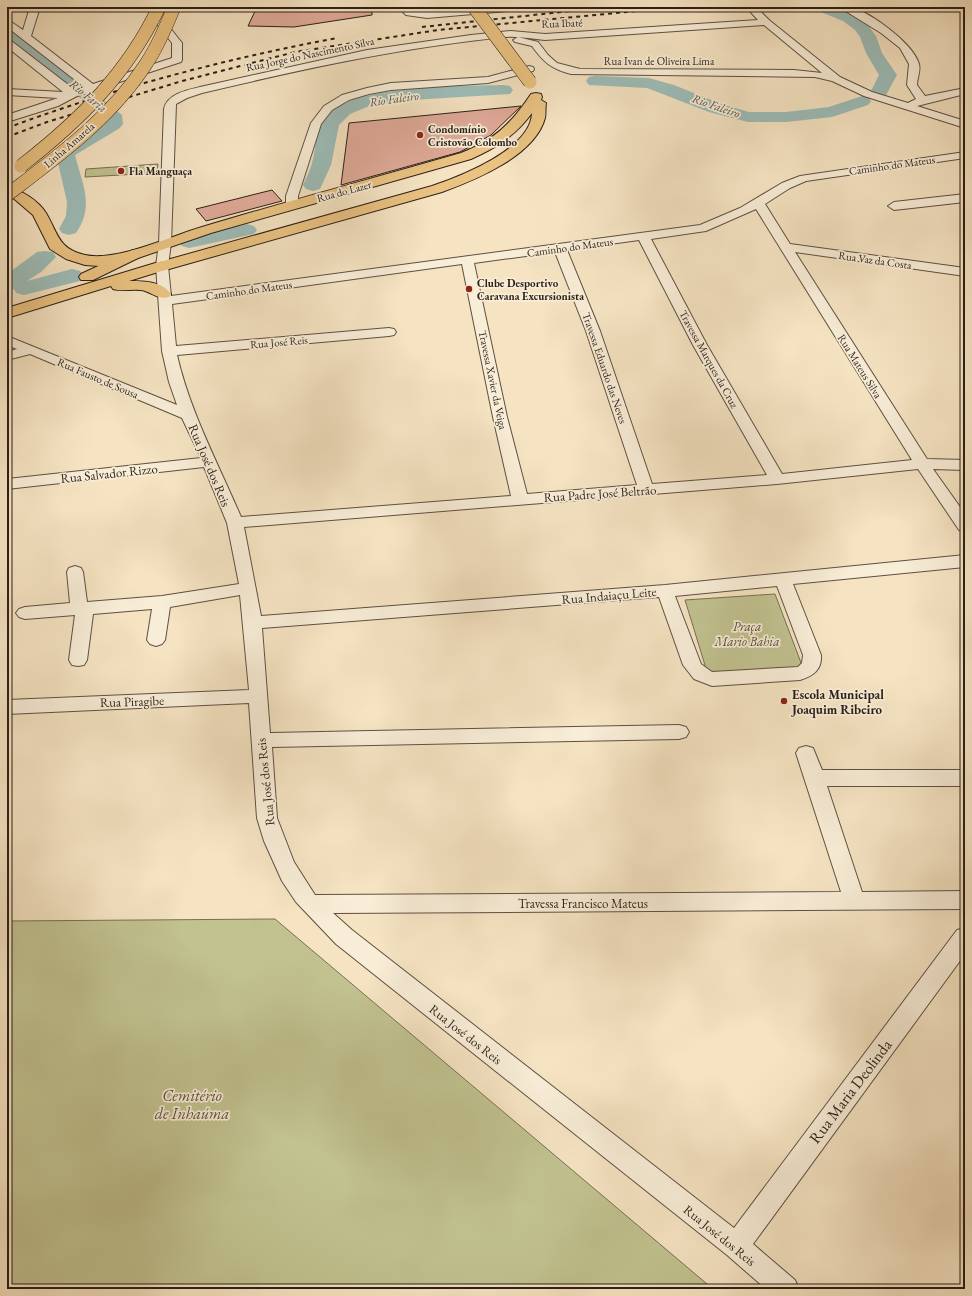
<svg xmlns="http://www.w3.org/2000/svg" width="972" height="1296" font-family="'EB Garamond',serif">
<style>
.green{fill:#c1c290;stroke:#767054}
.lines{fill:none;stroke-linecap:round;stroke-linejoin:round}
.river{fill:#9dbdb9;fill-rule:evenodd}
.building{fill:#dfaa99;stroke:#2b1f17}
.minor-casing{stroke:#5e5042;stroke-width:2}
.major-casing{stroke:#2b1f17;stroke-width:2}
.highway-casing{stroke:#2b1f17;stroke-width:2}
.minor{fill:#f8edd7;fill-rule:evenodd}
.major{fill:#eac281;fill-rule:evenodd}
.highway{fill:#eac281;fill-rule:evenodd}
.rail{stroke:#2b1f17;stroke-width:2;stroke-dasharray:4 4;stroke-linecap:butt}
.major-bridge-casing{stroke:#2b1f17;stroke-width:14;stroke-linecap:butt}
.highway-bridge-casing{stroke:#2b1f17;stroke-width:14;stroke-linecap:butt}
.major-bridge{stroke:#eac281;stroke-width:13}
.highway-bridge{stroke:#eac281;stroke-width:13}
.poi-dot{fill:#8f2418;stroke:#f8edd7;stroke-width:1.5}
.labels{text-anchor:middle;stroke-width:3.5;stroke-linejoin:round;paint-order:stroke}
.far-street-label{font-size:11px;fill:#2b1f17;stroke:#f8edd7}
.far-poi-label{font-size:11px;font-weight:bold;fill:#2b1f17;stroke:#f8edd7;text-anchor:start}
.far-water-label{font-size:12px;font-style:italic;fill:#4d4e48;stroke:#f8edd7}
.street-label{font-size:13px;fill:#2b1f17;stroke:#f8edd7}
.park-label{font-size:13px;font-style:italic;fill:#58503b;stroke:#f8edd7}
.poi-label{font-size:13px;font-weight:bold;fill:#2b1f17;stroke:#f8edd7;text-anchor:start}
.near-street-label{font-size:16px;fill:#2b1f17;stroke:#f8edd7}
.near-park-label{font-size:16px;font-style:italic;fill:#58503b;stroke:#f8edd7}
</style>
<rect width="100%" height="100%" fill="#f5e3c2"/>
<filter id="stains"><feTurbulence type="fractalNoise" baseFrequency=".005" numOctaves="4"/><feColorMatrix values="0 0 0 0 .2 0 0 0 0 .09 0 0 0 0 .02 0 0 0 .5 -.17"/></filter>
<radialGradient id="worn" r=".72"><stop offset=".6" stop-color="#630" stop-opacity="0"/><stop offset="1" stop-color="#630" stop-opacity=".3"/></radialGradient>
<!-- green -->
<path class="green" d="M 412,7 L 463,7 L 464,9 L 432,12 Z
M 158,164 L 157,173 L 85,177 L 86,169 Z
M 775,594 L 803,668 L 708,675 L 685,600 Z
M 275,919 L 713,1289 L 7,1289 L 7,921 Z"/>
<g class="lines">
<!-- river -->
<path class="river" d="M 814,7 L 836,7 L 855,15 L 867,24 L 876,36 L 882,53 L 897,75 L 885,97 L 879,98 L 873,97 L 870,93 L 879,75 L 866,53 L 860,37 L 855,30 L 843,21 L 816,10 Z
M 7,26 L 13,28 L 122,115 L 123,124 L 120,128 L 75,155 C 82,184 95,206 76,233 L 69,235 L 62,233 L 59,229 L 66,216 L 67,202 L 56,154 L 70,141 L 105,122 L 104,117 L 7,39 Z
M 595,76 L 649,78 L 674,85 L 721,104 L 749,112 L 786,112 L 829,107 L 862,96 L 868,97 L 871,101 L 868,105 L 832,117 L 786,122 L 748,122 L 709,112 L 647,88 L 589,85 L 586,81 L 589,77 Z
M 504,85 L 510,86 L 513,90 L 510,94 L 412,100 L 367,107 L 350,114 L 339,125 L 331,165 L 320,189 L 313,191 L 306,189 L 303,185 C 307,177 311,168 313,159 C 316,145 316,130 324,118 C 348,84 464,86 504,85 Z
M 247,224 L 254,226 L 257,230 L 254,234 L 189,248 L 182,246 L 179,242 L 182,238 Z
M 45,251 L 53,252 L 56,257 L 41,272 L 27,281 L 72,269 L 80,271 L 83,276 L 80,281 L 24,295 L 16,293 L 14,289 L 7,291 L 7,274 L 37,252 Z"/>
</g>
<!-- building -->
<path class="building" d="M 257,7 L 372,7 L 372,15 L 294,27 L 248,26 Z
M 521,106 L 491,135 L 460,152 L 341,185 L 349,123 Z
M 272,190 L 282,201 L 206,221 L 196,209 Z"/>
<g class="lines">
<defs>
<path id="minor" d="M 30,7 L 40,7 L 31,36 L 93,84 L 172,58 L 172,43 L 157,24 L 162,7 L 172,7 L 167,24 L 182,43 L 182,60 L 181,62 L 98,89 L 97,91 L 77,96 L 58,106 L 7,122 L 7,115 L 58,98 L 7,95 L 7,89 L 63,92 L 7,47 L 7,39 L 10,40 L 75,90 L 84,87 L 7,27 L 7,19 L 23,30 Z
M 398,7 L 408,7 C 420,18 470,8 487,7 C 500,7 512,7 525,7 L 520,10 L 427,18 L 406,15 Z
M 746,7 L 756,7 L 769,20 L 840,77 L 872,92 L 908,103 L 916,99 L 907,85 L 909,64 L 900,48 L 881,33 L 839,7 C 843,7 848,6 852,7 C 872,14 913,43 919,64 C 921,71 917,78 917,85 L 925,96 L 965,88 L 965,94 L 917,106 L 965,121 L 965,128 L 864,96 L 832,81 L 815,77 L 571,74 C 552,69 543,62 532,46 L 515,42 L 513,40 L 518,37 L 538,42 L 548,55 L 557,63 L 580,69 L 794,70 L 822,73 L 764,25 L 545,40 C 532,39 519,36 506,37 C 403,47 303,69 202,93 L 187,98 L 176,104 L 171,243 L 168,266 L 171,296 L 700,225 L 740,208 L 782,183 L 800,176 L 965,152 L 965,158 L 806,181 L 790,188 L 765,204 L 790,244 L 965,268 L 965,276 L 795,252 L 927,459 L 965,460 L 965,470 L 933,469 L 965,514 L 965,531 L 959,530 L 918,469 L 777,484 L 244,527 L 261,616 L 665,585 L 965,555 L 965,567 L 793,584 L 821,655 C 822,670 813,676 800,680 L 712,686 L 694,679 L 683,665 L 659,597 L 262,628 L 270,733 L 679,725 L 686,727 L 689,732 L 686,737 L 679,739 L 272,747 L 277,818 L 294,862 L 315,895 L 841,892 L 796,753 L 799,748 L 806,746 L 813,748 L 822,770 L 965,770 L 965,786 L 827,786 L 862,892 L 965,891 L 965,909 L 333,913 L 352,930 L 734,1228 L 957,930 L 965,928 L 965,954 L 753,1244 L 795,1280 L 799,1289 L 766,1289 L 727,1255 L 336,944 L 296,902 L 282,881 L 264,841 L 257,818 L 249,703 L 7,714 L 7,700 L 249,690 L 240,595 L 170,607 L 165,640 L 162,644 L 156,646 L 150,644 L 147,640 L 152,609 L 93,614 L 87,660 L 84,665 L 78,666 L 72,665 L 69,660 L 75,615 L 25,619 L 19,617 L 16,613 L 19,609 L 25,607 L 70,603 L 67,572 L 69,568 L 75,566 L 81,568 L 83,572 L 87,602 L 162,596 L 239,584 L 227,523 L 204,467 L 7,489 L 7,479 L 201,458 L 182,418 L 30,354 L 7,360 L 7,352 L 17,349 L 7,345 L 7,336 L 177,405 L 169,382 L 162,351 L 156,266 L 159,243 L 164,109 C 167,94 187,90 200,87 L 367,50 L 471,35 L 511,31 L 545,34 L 758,20 ZM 756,209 L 912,460 L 782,474 L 707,345 L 651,239 L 706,231 ZM 639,240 L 693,345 L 767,475 L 652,484 L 600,331 L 567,250 ZM 555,252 L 586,331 L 637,485 L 527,494 L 507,417 L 474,263 ZM 462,264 L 493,417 L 511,496 L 241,517 C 218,463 190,412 177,355 L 389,336 L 394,335 L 396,332 L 394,329 L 389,328 L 176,346 L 172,304 ZM 777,586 L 803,655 L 802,663 L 798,667 L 712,672 L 701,664 L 675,596 Z
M 529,66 L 533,67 L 534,69 L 533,71 L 488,83 L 391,90 L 369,94 L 349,100 L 332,110 L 321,124 L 298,196 L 298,205 L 292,209 L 286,205 L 286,196 L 311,123 L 324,106 L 342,95 L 367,88 L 391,83 L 488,77 Z
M 965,194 L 965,202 L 894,210 L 888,206 L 894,202 Z"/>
<path id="major" d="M 536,93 L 541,94 L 542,97 L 541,100 L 546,103 C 545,108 546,114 545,118 C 535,156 475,180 442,192 L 162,271 L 156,269 L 154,266 L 156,263 L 432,186 C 461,176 531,149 532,113 C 516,135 496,148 471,159 L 211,233 L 138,258 L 99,266 L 85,265 L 66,259 L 50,249 L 33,215 L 12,197 L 7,196 L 7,187 C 21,190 38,200 46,213 C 58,233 58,249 85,255 C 116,262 171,236 202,227 C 288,201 375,178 461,153 C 495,139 511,124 531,94 Z"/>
<path id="highway" d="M 133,250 L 138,252 L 141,255 L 138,258 L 93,280 L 81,280 L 79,277 L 81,274 Z
M 162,261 L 168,263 L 170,266 L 168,269 L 129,281 C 143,281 162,281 171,294 L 169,297 C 159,300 154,294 145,291 C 135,288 123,292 113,289 L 111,286 L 7,318 L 7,308 Z"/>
</defs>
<!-- minor casing -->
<use href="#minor" class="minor-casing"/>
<!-- major casing -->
<use href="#major" class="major-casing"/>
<!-- highway casing -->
<use href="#highway" class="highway-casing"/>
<!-- minor -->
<use href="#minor" class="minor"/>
<!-- major -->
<use href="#major" class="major"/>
<!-- highway -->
<use href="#highway" class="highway"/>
<!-- rail -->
<path class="rail" d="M 422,27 L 608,7
M 7,128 C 114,88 225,59 337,38
M 7,137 L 47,122 L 182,81 L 295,52 L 438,30 L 679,7"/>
<defs>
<path id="major-bridge" d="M 474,7 L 530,82"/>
<path id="highway-bridge" d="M 21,166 C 79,121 127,74 159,7
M 7,195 C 57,157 111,118 146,64 C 158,46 166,27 174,7"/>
</defs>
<!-- major-bridge casing -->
<use href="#major-bridge" class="major-bridge-casing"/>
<!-- highway-bridge casing -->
<use href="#highway-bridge" class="highway-bridge-casing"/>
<!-- major-bridge -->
<use href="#major-bridge" class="major-bridge"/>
<!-- highway-bridge -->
<use href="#highway-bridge" class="highway-bridge"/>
</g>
<!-- markers -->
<g class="poi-dot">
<circle cx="420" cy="135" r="4"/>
<circle cx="121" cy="171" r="4"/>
<circle cx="469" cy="289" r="4"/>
<circle cx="784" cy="701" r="4"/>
</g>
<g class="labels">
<!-- far-street labels -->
<g class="far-street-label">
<text transform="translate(562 23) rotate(-2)" y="4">Rua Ibaté</text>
<text transform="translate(310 54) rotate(-12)" y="4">Rua Jorge do Nascimento Silva</text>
<text x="659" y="65">Rua Ivan de Oliveira Lima</text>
<text transform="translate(69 145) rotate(-41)" y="4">Linha Amarela</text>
<text transform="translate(892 165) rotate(-8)" y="4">Caminho do Mateus</text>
<text transform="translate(344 191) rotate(-15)" y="4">Rua do Lazer</text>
<text transform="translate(570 247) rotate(-8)" y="4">Caminho do Mateus</text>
<text transform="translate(875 260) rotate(8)" y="4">Rua Vaz da Costa</text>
<text transform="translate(249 290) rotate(-8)" y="4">Caminho do Mateus</text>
<text transform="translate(279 342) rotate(-5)" y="4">Rua José Reis</text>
<text transform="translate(709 359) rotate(61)" y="4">Travessa Marques da Cruz</text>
<text transform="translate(860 366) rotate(58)" y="4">Rua Mateus Silva</text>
<text transform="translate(605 368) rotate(71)" y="4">Travessa Eduardo das Neves</text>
<text transform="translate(98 378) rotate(23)" y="4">Rua Fausto de Sousa</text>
<text transform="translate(493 380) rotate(78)" y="4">Travessa Xavier da Veiga</text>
</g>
<!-- far-poi labels -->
<g class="far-poi-label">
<text x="428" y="133">Condomínio<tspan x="428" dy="13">Cristovão Colombo</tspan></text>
<text x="129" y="175">Fla Manguaça</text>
<text x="477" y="287">Clube Desportivo<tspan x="477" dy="13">Caravana Excursionista</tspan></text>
</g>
<!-- far-water labels -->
<g class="far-water-label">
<text transform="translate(88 96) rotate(39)" y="4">Rio Faria</text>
<text transform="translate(394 99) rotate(-8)" y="4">Rio Faleiro</text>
<text transform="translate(716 106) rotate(19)" y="4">Rio Faleiro</text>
</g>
<!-- street labels -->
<g class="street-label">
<text transform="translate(210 465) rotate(67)" y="5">Rua José dos Reis</text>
<text transform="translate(109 473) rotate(-6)" y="5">Rua Salvador Rizzo</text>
<text transform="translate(600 493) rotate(-4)" y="5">Rua Padre José Beltrão</text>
<text transform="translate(609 595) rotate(-5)" y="5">Rua Indaiaçu Leite</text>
<text transform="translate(132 701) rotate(-2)" y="5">Rua Piragibe</text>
<text transform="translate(265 782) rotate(-96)" y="5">Rua José dos Reis</text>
<text x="583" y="908">Travessa Francisco Mateus</text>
<text transform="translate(466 1034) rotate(38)" y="5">Rua José dos Reis</text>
<text transform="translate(720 1235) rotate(39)" y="5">Rua José dos Reis</text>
</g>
<!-- park labels -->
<g class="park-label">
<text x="747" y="631">Praça<tspan x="747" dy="15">Mario Bahia</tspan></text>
</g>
<!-- poi labels -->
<g class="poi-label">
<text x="792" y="699">Escola Municipal<tspan x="792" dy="15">Joaquim Ribeiro</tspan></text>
</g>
<!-- near-street labels -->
<g class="near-street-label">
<text transform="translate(850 1091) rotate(-53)" y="6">Rua Maria Deolinda</text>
</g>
<!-- near-park labels -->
<g class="near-park-label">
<text x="192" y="1101">Cemitério<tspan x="192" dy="18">de Inhaúma</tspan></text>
</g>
</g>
<!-- margin -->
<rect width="972" height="1296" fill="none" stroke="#f5e3c2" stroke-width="24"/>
<rect x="8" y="8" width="956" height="1280" fill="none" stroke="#2b1f17" stroke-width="2"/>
<rect x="12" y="12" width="948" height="1272" fill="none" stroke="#2b1f17"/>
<rect width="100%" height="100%" filter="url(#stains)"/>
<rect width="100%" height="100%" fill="url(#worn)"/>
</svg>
